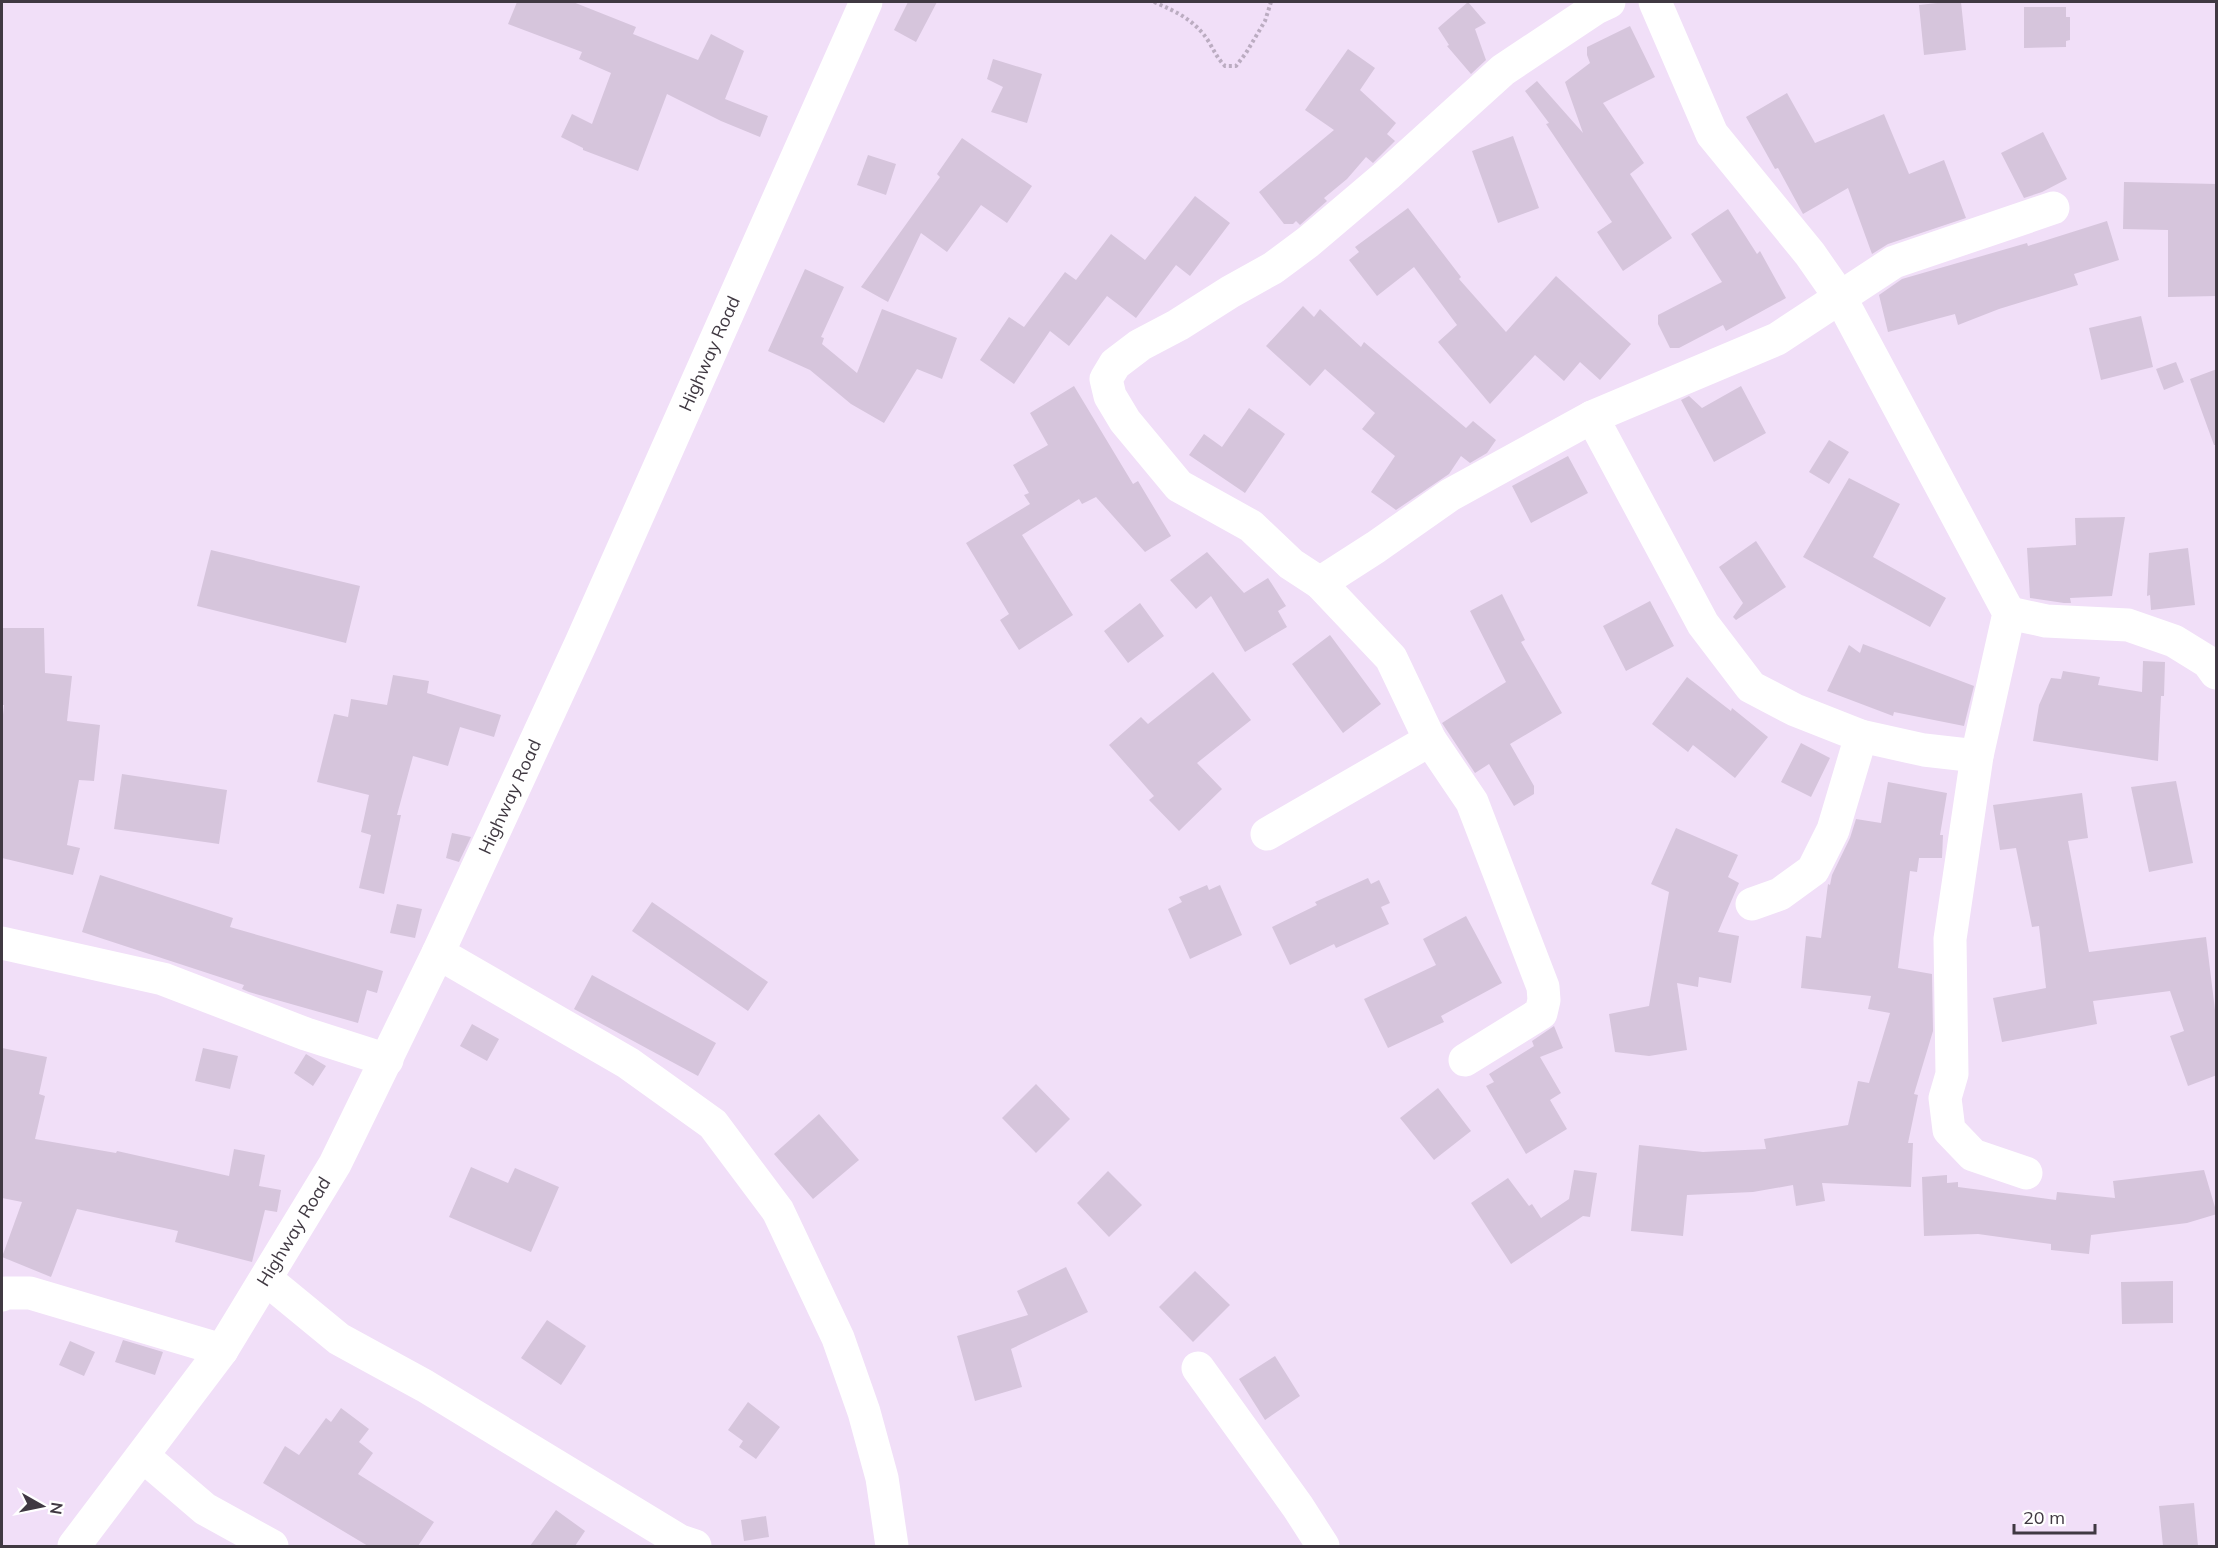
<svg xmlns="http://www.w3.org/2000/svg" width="2218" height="1548" font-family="Mulish,sans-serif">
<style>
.building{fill:#d6c5dc}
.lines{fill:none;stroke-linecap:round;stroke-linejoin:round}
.path{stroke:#bbacc1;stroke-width:4;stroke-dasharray:3 3;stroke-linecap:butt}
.minor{stroke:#fff;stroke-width:33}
.labels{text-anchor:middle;stroke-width:6;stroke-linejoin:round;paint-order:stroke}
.street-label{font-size:18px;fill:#403942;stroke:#fff}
</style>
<rect width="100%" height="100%" fill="#f1dff8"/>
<!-- building -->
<path class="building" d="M 517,2 L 573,2 L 636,27 L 633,34 L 698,60 L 711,34 L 744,51 L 725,99 L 768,116 L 760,137 L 721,121 L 667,94 L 638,171 L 583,150 L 583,148 L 561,137 L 572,114 L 592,124 L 611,73 L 579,59 L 582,52 L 508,24 Z
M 908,2 L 937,2 L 916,42 L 894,30 Z
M 1468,2 L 1486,23 L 1475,29 L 1486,60 L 1471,74 L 1447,46 L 1449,45 L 1438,28 Z
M 1946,2 L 1961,2 L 1966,50 L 1924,55 L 1919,5 Z
M 2024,7 L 2066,7 L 2066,17 L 2070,17 L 2070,40 L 2066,41 L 2066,47 L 2024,48 Z
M 1630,26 L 1655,77 L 1603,103 L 1644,163 L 1630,174 L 1672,238 L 1623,271 L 1597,232 L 1612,222 L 1546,124 L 1549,123 L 1525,91 L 1537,81 L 1583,133 L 1565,82 L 1590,63 L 1587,55 L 1587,47 Z
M 1348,49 L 1375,68 L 1360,90 L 1396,123 L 1387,134 L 1395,141 L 1373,163 L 1366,157 L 1347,179 L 1324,198 L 1327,201 L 1300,225 L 1296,221 L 1293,224 L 1284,224 L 1259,192 L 1334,130 L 1305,110 Z
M 993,59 L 1042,74 L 1027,123 L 991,112 L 1003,87 L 987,79 Z
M 1787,93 L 1815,143 L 1884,114 L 1909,174 L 1944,160 L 1966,218 L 1888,244 L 1872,254 L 1848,188 L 1803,214 L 1778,168 L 1775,169 L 1746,117 Z
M 2043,132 L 2067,179 L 2042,192 L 2024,198 L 2001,153 Z
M 1513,136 L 1539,208 L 1498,223 L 1472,151 Z
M 962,138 L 1032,186 L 1007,223 L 981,205 L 947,252 L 921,233 L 888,302 L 861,287 L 940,177 L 937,174 Z
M 868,155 L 896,164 L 886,195 L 857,185 Z
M 2124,182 L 2217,184 L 2217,296 L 2168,297 L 2168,230 L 2123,229 Z
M 1195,196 L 1230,223 L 1190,276 L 1176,265 L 1136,318 L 1107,296 L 1069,346 L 1050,331 L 1014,384 L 980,360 L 1009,317 L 1024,327 L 1065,272 L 1076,280 L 1111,234 L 1145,260 Z
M 1408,208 L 1461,277 L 1459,279 L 1506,332 L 1556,276 L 1631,344 L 1600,380 L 1580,362 L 1564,381 L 1535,355 L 1490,404 L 1438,342 L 1457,325 L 1414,267 L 1377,296 L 1349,260 L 1359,252 L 1355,247 Z
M 1728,209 L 1757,254 L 1760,251 L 1786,298 L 1726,331 L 1723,325 L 1679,348 L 1670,348 L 1658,324 L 1658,315 L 1722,282 L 1691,234 Z
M 2107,221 L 2119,260 L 2074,274 L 2078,285 L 1999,309 L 1958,325 L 1955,314 L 1888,332 L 1879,295 L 1902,279 L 2027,243 L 2028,246 Z
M 805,269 L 844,287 L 821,337 L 824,338 L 822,344 L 857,373 L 882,309 L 957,338 L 942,379 L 917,369 L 884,423 L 851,404 L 810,370 L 768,351 Z
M 1303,306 L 1314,317 L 1320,309 L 1361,347 L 1364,342 L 1466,428 L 1473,421 L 1496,440 L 1487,453 L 1470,463 L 1461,456 L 1449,474 L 1396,510 L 1371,492 L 1395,456 L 1362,429 L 1375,413 L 1325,369 L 1310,386 L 1266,346 Z
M 2141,316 L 2153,367 L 2101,380 L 2089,328 Z
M 2176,362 L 2184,382 L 2164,390 L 2156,369 Z
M 2217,369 L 2217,445 L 2214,445 L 2190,379 Z
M 1074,386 L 1133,484 L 1138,481 L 1171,536 L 1145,552 L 1096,497 L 1082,504 L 1079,499 L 1022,535 L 1073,615 L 1019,650 L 1000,620 L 1009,614 L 966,543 L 1030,504 L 1024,495 L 1029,493 L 1013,465 L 1048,445 L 1030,413 Z
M 1741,386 L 1766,433 L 1714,462 L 1681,400 L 1689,396 L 1702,408 Z
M 1249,408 L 1285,434 L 1245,493 L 1189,455 L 1204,434 L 1222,447 Z
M 1829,440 L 1849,452 L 1829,484 L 1809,472 Z
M 1568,456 L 1588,493 L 1531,523 L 1512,486 Z
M 1849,478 L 1900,504 L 1873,557 L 1946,598 L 1930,627 L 1803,557 Z
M 2125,517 L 2112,596 L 2070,598 L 2071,603 L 2064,603 L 2030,598 L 2027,548 L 2076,545 L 2075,518 Z
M 1756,541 L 1786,587 L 1736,620 L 1733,617 L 1743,603 L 1719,567 Z
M 2188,548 L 2195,605 L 2151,610 L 2150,595 L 2147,596 L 2149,553 Z
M 211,550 L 360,586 L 346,643 L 197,606 Z
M 1207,552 L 1244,593 L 1268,578 L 1286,606 L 1278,611 L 1287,627 L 1245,652 L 1211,596 L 1196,609 L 1170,580 Z
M 1502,594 L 1525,640 L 1521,642 L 1562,713 L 1510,744 L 1534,786 L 1534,794 L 1514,806 L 1489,764 L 1475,773 L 1442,723 L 1506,682 L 1470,611 Z
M 1650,601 L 1674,646 L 1626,671 L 1603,626 Z
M 1140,603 L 1164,636 L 1128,663 L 1104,631 Z
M 2,628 L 44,628 L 45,673 L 72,676 L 67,721 L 100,725 L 94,781 L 79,780 L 67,845 L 80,848 L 73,875 L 2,858 L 2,725 L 4,705 L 2,705 Z
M 1330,635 L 1381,704 L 1343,733 L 1292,664 Z
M 1863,644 L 1974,686 L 1964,726 L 1894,712 L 1893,716 L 1827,691 L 1849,645 L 1860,653 Z
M 2143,661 L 2165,662 L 2164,696 L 2161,696 L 2158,761 L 2033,741 L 2039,705 L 2051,678 L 2061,679 L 2063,671 L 2100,677 L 2098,685 L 2142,692 Z
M 1213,672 L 1251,720 L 1197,763 L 1222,789 L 1179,831 L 1149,800 L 1154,796 L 1109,745 L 1141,717 L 1148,724 Z
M 393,675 L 429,681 L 427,693 L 501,715 L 494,737 L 460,727 L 448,766 L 413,756 L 397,815 L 401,815 L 384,894 L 359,888 L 371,835 L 361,832 L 369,795 L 317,782 L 334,714 L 348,717 L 351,699 L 387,705 Z
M 1687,677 L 1731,711 L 1732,708 L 1768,737 L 1735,778 L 1693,745 L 1688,752 L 1652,724 Z
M 1801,743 L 1830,758 L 1811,797 L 1781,782 Z
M 122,774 L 227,790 L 219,844 L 114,829 Z
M 2176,781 L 2193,863 L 2149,872 L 2131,787 Z
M 1888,782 L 1947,793 L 1940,835 L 1943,835 L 1942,858 L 1919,858 L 1917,872 L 1910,871 L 1898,968 L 1932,974 L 1933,1031 L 1914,1094 L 1918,1095 L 1908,1143 L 1913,1143 L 1911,1187 L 1822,1183 L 1825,1201 L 1796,1206 L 1793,1185 L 1753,1192 L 1687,1195 L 1683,1236 L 1631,1231 L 1639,1145 L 1703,1152 L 1766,1149 L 1764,1139 L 1848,1125 L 1858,1081 L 1869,1083 L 1890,1013 L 1868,1009 L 1871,996 L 1801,988 L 1806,936 L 1821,938 L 1828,884 L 1830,885 L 1832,875 L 1850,838 L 1856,819 L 1881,823 Z
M 2082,793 L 2088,838 L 2068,841 L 2089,952 L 2206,937 L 2217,1026 L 2217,1075 L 2188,1086 L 2170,1036 L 2184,1031 L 2170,991 L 2093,1001 L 2097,1024 L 2002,1042 L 1993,998 L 2046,988 L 2039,926 L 2032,927 L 2016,848 L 2000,850 L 1993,805 Z
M 1676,828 L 1738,855 L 1728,877 L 1739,883 L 1718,932 L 1739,936 L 1731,983 L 1699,977 L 1698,987 L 1677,983 L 1687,1050 L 1649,1056 L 1615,1052 L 1609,1014 L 1649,1006 L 1669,892 L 1651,884 Z
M 452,833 L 471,837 L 459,862 L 446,858 Z
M 100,875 L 233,918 L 230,927 L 383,971 L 377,993 L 367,990 L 358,1023 L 249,992 L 242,989 L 244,985 L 82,932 Z
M 1368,878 L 1371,884 L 1379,880 L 1390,903 L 1381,907 L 1389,924 L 1336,948 L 1334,944 L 1290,965 L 1272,927 L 1317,905 L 1315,902 Z
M 1207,885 L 1209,890 L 1220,885 L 1242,935 L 1190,959 L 1168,909 L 1182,902 L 1179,897 Z
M 652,902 L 768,982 L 748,1011 L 632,931 Z
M 397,904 L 422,909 L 415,938 L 390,933 Z
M 1466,916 L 1502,983 L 1441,1016 L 1444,1022 L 1388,1048 L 1364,999 L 1436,965 L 1423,939 Z
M 592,975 L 716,1043 L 698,1076 L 574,1009 Z
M 472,1024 L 499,1039 L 487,1061 L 460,1046 Z
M 1554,1026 L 1563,1048 L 1540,1057 L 1561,1093 L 1550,1100 L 1567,1129 L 1526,1154 L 1486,1086 L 1494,1082 L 1489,1074 L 1534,1046 L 1535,1049 L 1532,1041 Z
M 2,1048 L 47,1057 L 39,1094 L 45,1096 L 35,1139 L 116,1153 L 117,1151 L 229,1176 L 234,1149 L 265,1155 L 259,1186 L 281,1190 L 277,1212 L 265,1210 L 252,1262 L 175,1242 L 178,1231 L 77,1209 L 51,1277 L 2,1257 L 22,1202 L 2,1198 Z
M 203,1048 L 238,1056 L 230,1089 L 195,1081 Z
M 306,1054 L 326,1066 L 313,1086 L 294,1073 Z
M 1036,1084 L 1070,1119 L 1036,1153 L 1002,1118 Z
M 1438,1088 L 1471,1131 L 1434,1160 L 1400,1118 Z
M 819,1114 L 859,1160 L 813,1199 L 774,1154 Z
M 471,1167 L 508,1183 L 515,1168 L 559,1187 L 531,1252 L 449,1217 Z
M 1574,1170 L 1597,1173 L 1590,1217 L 1583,1216 L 1511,1264 L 1471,1203 L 1508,1178 L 1529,1206 L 1532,1204 L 1541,1218 L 1569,1199 Z
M 2204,1170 L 2217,1214 L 2187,1223 L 2091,1235 L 2089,1254 L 2051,1250 L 2051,1244 L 1978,1234 L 1924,1236 L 1922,1177 L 1947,1175 L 1947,1183 L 1958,1182 L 1958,1187 L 2056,1200 L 2057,1192 L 2115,1198 L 2113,1181 Z
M 1108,1171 L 1142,1205 L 1109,1237 L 1077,1203 Z
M 1066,1267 L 1088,1312 L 1011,1349 L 1022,1387 L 975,1401 L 957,1336 L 1028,1315 L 1017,1291 Z
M 1195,1271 L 1230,1305 L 1193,1342 L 1159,1307 Z
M 2173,1281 L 2173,1323 L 2122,1324 L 2121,1282 Z
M 547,1320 L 586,1346 L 561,1385 L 521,1358 Z
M 123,1340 L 163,1352 L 155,1375 L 115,1362 Z
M 70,1341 L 95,1352 L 84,1376 L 59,1365 Z
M 1275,1356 L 1300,1396 L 1265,1420 L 1239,1379 Z
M 748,1402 L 780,1427 L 756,1459 L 739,1447 L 743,1441 L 728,1430 Z
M 341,1408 L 369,1429 L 359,1442 L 373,1453 L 358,1474 L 434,1522 L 418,1546 L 368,1546 L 263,1483 L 285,1446 L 299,1455 L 326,1418 L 331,1422 Z
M 2194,1503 L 2198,1546 L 2163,1546 L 2159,1506 Z
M 556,1510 L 585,1531 L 575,1546 L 530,1546 Z
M 766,1516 L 769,1537 L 744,1541 L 741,1520 Z"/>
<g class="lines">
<!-- path -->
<path class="path" d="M 1154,2 C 1177,12 1195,20 1209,42 C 1214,51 1218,59 1225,66 L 1236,66 L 1246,53 L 1265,21 L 1271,2"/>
<!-- minor -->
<g class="minor">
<path d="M 1655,2 L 1712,134 L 1810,254 L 1840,297 L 2009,613 L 1977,756 L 1950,939 L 1952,1074 L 1945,1098 L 1949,1130 L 1973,1155 L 2026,1173"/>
<path d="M 1592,417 L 1703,624 L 1751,687 L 1795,710 L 1861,736 L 1924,750 L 1977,756"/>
<path d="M 1320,583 L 1376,547 L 1450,495 L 1592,417 L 1777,339 L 1894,262 L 2053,208"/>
<path d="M 2009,613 L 2046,621 L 2128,625 L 2174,641 L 2208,662 L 2216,673"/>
<path d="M 1267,834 L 1430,740"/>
<path d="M 1752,904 L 1780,894 L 1813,870 L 1833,830 L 1861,736"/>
<path d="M 2,943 L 163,979 L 306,1034 L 387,1060"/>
<path d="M 438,953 L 628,1063 L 713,1124 L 778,1211 L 838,1338 L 864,1412 L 882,1478 L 892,1546"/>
<path d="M 1465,1060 L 1541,1013 L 1544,1000 L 1543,987 L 1472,802 L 1430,740 L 1391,658 L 1320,583 L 1291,564 L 1251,526 L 1179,486 L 1125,421 L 1110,396 L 1106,379 L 1115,364 L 1140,345 L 1178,325 L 1230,292 L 1273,268 L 1308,242 L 1387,175 L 1503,70 L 1596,8 L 1609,2"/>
<path d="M 266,1279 L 339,1339 L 425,1386 L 680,1541 L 695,1546"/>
<path d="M 2,1295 L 5,1293 L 30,1293 L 222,1350"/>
<path d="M 1198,1368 L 1298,1507 L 1323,1546"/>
<path d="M 143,1456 L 205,1509 L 272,1546"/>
<path id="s1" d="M 74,1546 L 222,1350 L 335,1164 L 438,953 L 581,643 L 866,2"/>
</g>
</g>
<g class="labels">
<!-- street labels -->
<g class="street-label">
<text dy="6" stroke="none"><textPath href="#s1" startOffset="1356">Highway Road</textPath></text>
<text dy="6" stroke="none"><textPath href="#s1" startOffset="870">Highway Road</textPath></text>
<text dy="6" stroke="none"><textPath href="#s1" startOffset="384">Highway Road</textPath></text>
</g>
</g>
<!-- border -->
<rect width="2218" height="1548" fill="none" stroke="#403942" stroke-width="6"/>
<!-- north arrow -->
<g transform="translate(42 1506) rotate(99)" stroke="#ffffff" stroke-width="4.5" paint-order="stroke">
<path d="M0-4.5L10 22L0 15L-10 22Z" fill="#403942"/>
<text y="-9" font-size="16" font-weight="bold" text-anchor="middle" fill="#403942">N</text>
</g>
<!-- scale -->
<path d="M2014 1524v9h81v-9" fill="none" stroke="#403942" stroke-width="3"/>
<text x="2023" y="1524" font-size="18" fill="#403942" stroke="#ffffff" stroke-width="4.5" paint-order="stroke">20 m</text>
</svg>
